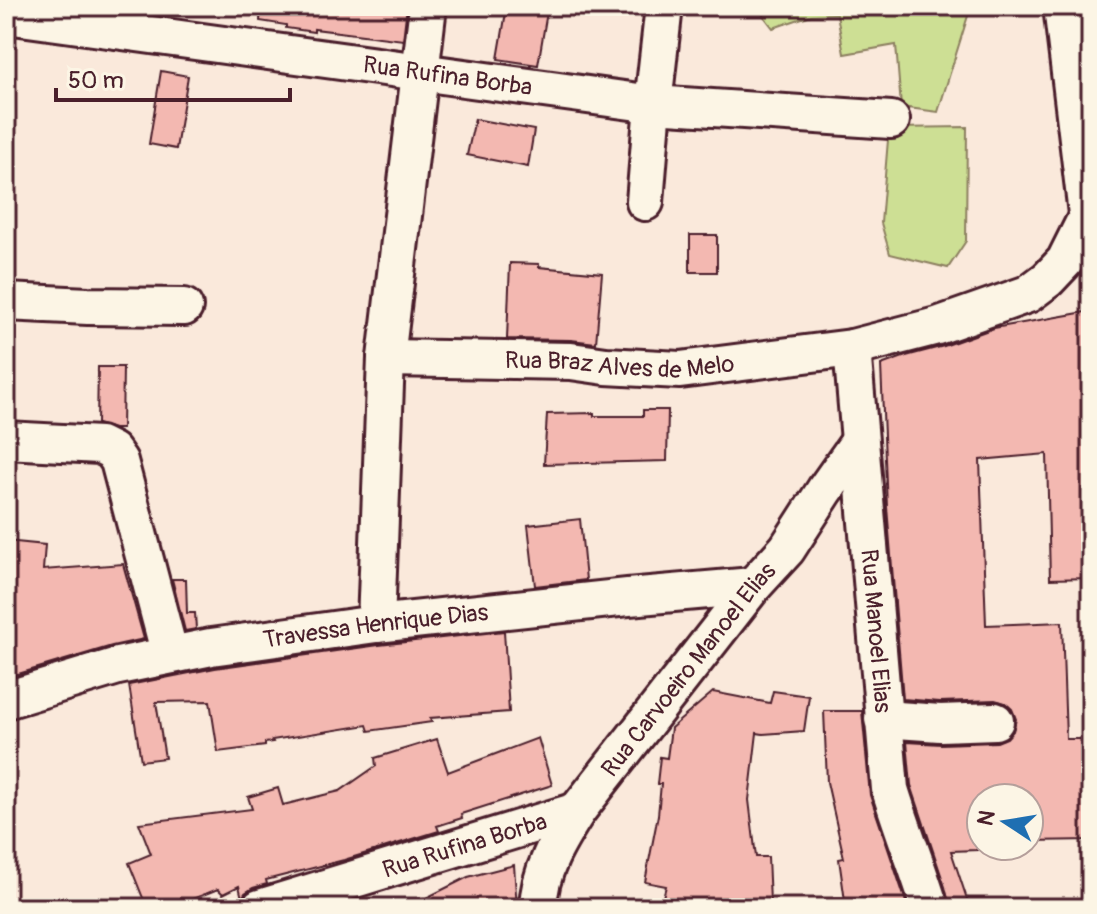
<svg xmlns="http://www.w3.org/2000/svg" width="1097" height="914" font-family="Pangolin,sans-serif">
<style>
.green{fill:#cddf94;stroke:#8c7f60;stroke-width:2}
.building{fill:#f3b8b1;stroke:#4a1f2b;stroke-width:2}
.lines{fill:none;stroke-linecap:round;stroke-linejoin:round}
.minor-casing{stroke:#4a1f2b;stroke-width:42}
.minor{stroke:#fcf5e5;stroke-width:36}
.labels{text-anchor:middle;stroke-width:6;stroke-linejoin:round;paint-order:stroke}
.street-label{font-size:24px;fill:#4a1f2b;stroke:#fcf5e5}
</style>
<rect width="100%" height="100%" fill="#fae9db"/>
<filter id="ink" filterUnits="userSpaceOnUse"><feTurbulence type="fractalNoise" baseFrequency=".0125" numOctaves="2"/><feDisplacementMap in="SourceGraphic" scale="16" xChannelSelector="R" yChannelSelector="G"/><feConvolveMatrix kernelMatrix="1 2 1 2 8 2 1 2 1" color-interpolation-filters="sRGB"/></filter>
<g filter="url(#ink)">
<!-- green -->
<path class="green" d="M 756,6 L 971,6 L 938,112 L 901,107 L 896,45 L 844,54 L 837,14 L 811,15 L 773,28 Z
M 1070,6 L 1091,6 L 1091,129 Z
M 967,127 L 966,241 L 948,268 L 890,254 L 881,223 L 889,128 Z"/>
<!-- building -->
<path class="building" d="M 261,6 L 407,6 L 403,40 L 314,29 L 314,32 L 286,28 L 286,25 L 260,21 Z
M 507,6 L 548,6 L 538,65 L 498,59 Z
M 161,71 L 188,76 L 176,149 L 149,144 Z
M 475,119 L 534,130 L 528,167 L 467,155 Z
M 690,235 L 717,235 L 717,272 L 690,272 Z
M 510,263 L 539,264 L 539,267 L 602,273 L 596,343 L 571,340 L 507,339 Z
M 1091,311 L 1091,578 L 1050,579 L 1047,454 L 980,460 L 986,625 L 1062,622 L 1066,739 L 1084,739 L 1084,768 L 1087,768 L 1087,801 L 1091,801 L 1091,840 L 1029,841 L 1032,798 L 978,798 L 977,850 L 951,851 L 970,908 L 950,908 L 945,887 L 911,785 L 907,742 L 941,744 L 997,742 L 1007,738 L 1013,731 L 1016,719 L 1012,709 L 1005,703 L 995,700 L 940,702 L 903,699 L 887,507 L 881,365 L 906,356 L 944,346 L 994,328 Z
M 98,367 L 123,367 L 122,429 L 114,429 L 97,424 Z
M 643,410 L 668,410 L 667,461 L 544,464 L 547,414 L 594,413 L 594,416 L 643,416 Z
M 580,519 L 586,580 L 535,586 L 528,525 Z
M 6,541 L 45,545 L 43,570 L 123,564 L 144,639 L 112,646 L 8,677 L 6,668 Z
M 172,579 L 186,579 L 187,613 L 195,613 L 196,629 L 185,631 Z
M 504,631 L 509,712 L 430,718 L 432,722 L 369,731 L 367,725 L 272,740 L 273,742 L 265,743 L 265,746 L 218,752 L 210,701 L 156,702 L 165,758 L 141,761 L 129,685 L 215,668 L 379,645 Z
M 773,691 L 809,696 L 804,731 L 763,734 L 757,733 L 749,800 L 756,857 L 768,857 L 770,902 L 726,901 L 727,906 L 660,908 L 666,886 L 645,882 L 658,815 L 661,784 L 657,784 L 660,757 L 667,758 L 671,728 L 713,692 L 770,703 Z
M 824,711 L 862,711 L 870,795 L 908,908 L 846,908 L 839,859 L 844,858 L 827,782 Z
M 538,738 L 552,785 L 461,814 L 462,818 L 437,826 L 439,831 L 344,860 L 266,880 L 267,884 L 253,888 L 245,893 L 242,898 L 239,886 L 223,894 L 218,889 L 170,908 L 167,900 L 147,908 L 129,863 L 151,854 L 139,823 L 252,809 L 248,797 L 278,788 L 283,805 L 340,791 L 376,766 L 375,758 L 437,739 L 448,772 Z
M 514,865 L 517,908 L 406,908 L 468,877 Z"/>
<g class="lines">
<defs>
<g id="minor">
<path d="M 1062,6 L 1087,214 L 1091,225"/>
<path id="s1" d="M 6,15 L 653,104 L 891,120"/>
<path d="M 645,202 L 653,104 L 664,6"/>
<path d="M 6,302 L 88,306 L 184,307"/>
<path id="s2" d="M 852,348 L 890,789 C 902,829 918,868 930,908"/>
<path id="s3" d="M 386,358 L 571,361 L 606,366 L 680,370 L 852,348 L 937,326 L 1028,294 L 1048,279 L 1065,261 L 1091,209"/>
<path d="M 6,440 L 100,445 L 112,451 L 119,461 L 170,655"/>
<path d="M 376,624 L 386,358 L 428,6"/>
<path id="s4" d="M 6,700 L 118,666 L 211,647 L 376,624 L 628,597 L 753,586"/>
<path d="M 883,719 L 940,723 L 995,721"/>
<path id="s5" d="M 260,908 L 577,811"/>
<path id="s6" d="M 538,908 C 539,871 558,841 577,811 L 753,586 L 787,549 L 825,490 L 859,442"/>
</g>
</defs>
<!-- minor casing -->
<use href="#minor" class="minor-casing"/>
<!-- minor -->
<use href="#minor" class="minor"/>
</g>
</g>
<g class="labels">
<!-- street labels -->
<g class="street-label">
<text dy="8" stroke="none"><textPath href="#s1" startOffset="446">Rua Rufina Borba</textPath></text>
<text dy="8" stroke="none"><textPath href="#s3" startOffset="234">Rua Braz Alves de Melo</textPath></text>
<text dy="8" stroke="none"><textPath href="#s4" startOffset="378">Travessa Henrique Dias</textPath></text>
<text dy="8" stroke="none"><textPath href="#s2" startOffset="284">Rua Manoel Elias</textPath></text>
<text dy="8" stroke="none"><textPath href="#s6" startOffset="286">Rua Carvoeiro Manoel Elias</textPath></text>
<text dy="8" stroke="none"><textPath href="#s5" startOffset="214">Rua Rufina Borba</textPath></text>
</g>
</g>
<!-- margin -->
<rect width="1097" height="914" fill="none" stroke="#fcf5e5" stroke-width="32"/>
<rect x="16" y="16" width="1065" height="882" fill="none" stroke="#4a1f2b" stroke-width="3" filter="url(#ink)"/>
<!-- north arrow -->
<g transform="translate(1005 822) rotate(282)"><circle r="38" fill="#fcf5e5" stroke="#b59f9b" stroke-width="2"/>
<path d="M0-6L14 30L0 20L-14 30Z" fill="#1f6fb2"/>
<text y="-12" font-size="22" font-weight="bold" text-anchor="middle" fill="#4a1f2b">N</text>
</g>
<!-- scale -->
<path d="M56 88v12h234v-12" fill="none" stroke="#4a1f2b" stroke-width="4"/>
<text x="68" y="88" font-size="24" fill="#4a1f2b" stroke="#fcf5e5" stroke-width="6" paint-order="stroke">50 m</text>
</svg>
